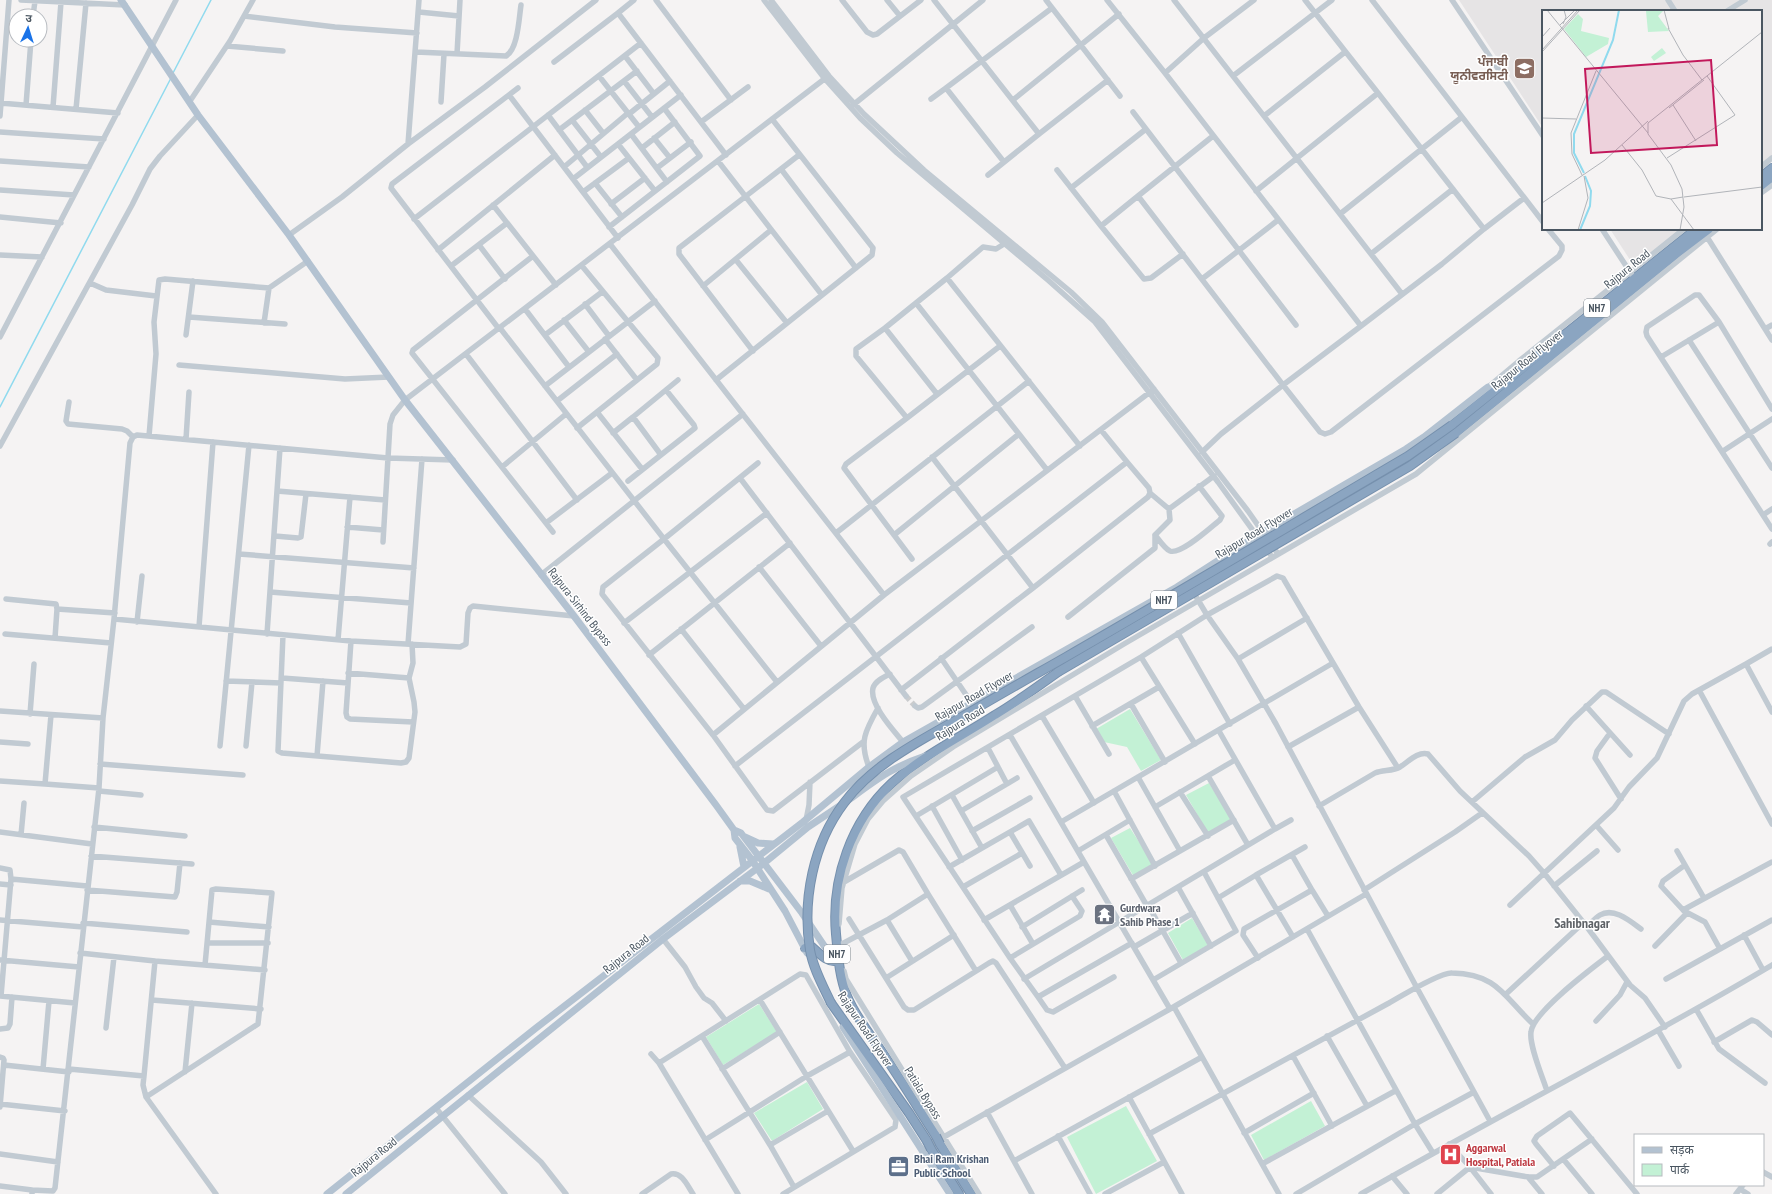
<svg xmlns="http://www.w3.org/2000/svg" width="1772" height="1194" font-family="'PT Sans Narrow','Noto Sans Devanagari','Noto Sans Gurmukhi',sans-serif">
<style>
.education{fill:#e6e4e5}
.green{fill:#c3f1d5}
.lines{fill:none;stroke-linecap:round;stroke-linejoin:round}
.stream{stroke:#90daee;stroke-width:1.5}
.minor-tunnel{stroke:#caccce;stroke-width:5.5;stroke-dasharray:5.5 3;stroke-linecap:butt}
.highway-casing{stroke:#7690ad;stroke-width:10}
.minor{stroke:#c1cad2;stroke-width:5.5}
.major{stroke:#b3c2d1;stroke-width:7}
.highway{stroke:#8ba5c1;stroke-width:8}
.highway-bridge-casing{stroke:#7690ad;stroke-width:10;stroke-linecap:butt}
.highway-bridge{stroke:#8ba5c1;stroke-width:8}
.labels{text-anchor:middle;stroke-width:3;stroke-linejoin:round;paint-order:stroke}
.shield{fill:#fff;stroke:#808990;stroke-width:1}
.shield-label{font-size:11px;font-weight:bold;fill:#4a5661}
.education-label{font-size:12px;font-weight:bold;fill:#785e54;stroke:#fff;text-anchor:end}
.street-label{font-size:12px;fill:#4a5661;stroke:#fff}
.worship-label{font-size:12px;font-weight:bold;fill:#5b616d;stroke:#fff;text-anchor:start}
.health-label{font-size:12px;font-weight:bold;fill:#be3a42;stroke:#fff;text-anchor:start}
.service-label{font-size:12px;font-weight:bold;fill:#4e5e75;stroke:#fff;text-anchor:start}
.quarter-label{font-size:14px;font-weight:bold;fill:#5f6368;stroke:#fff}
.inset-river{fill:none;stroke:#90daee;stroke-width:2}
.inset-road{fill:none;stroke:#b1b4b9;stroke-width:1}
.view{fill:#c2185b;fill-opacity:0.15;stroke:#c2185b;stroke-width:2}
.inset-edge{fill:none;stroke:#4a5661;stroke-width:2}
</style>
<rect width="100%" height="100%" fill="#f5f3f3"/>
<!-- education -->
<path class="education" d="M 1459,0 L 1772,0 L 1772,159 L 1761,167 L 1761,11 L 1543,11 L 1543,128 Z
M 1610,229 L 1682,229 L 1634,266 Z"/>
<!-- green -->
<path class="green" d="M 1130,709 L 1161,760 L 1141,771 L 1127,747 L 1104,742 L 1096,729 Z
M 1209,783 L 1231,819 L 1208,833 L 1186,795 Z
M 1130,828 L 1154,865 L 1134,877 L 1111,838 Z
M 1192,918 L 1208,945 L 1183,960 L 1168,933 Z
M 759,1004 L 777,1032 L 723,1065 L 706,1037 Z
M 807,1082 L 823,1109 L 772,1141 L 754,1113 Z
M 1311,1101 L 1325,1126 L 1264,1160 L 1251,1135 Z
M 1126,1106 L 1157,1161 L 1096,1194 L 1067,1137 Z"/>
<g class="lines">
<!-- stream -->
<path class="stream" d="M 173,73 L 211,0
M 0,407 L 171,78"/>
<!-- minor-tunnel -->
<path class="minor-tunnel" d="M 906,696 L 915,706"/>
<defs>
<path id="highway" d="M 1761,177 L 1772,168
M 1761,186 L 1772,177
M 1452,425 L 1696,229
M 1456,433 L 1680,251 L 1709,229
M 805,948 L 812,947 C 819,953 827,963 838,961
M 831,1003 L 909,1113 L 927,1141
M 936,1136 C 918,1108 901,1080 882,1052 C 870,1034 855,1016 847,996 C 839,976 838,954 836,934 C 831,879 851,821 892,783 C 922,756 961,737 995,715 C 1017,702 1037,687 1058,672
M 940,1144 L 971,1194
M 931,1149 L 959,1194"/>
</defs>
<!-- highway casing -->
<use href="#highway" class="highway-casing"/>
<!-- minor -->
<path class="minor" d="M 21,0 L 125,5
M 656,0 L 731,100
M 764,0 L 825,79 L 860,118 L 897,153 L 1049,281 L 1095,322 L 1218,482 L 1272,557
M 771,0 L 829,76 L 864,114 L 924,170 L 1071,292 L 1102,322 L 1248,511 L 1278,554
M 842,0 L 867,32 L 873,35 L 877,34 L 921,0
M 887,0 L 900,16
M 934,0 L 1039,134 L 988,175
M 1046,0 L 1120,96
M 1107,0 L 1165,73 L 1204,38 L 1254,0
M 1174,0 L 1402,294
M 1372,0 L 1543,222
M 1452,0 L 1543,136
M 1668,0 L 1675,11
M 1727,11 L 1745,0
M 419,12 L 459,16
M 618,13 L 634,0
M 33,16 L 35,1
M 244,16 L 335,27 L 417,33
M 227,46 L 283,51
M 416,52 L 506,56 C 518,49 519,18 521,5
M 457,54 L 460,0
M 625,56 L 654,94
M 554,62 L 618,13 L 726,155
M 1165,73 L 1361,326 L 1283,385 L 1138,196 L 1213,136
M 599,76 L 639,127
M 1233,76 L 1332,0
M 624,81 L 652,117
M 509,95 L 618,238
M 931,99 L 946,88
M 1013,100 L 1119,14
M 190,101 L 230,41 L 253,0
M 441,102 L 444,54
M 0,103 L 118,113
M 26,105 L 31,40
M 853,105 L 983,0
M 53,107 L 61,2
M 76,109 L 86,3
M 585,110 L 603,133
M 1133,112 L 1296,325
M 629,114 L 670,81
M 548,115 L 587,167
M 0,116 L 9,0
M 1264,116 L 1345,52
M 572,120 L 601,157
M 701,122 L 748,87
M 559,130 L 637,71
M 0,132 L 104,139
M 631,134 L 667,182
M 1039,134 L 1108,80
M 654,138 L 670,158
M 408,144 L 419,0
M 618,144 L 655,191
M 642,148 L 675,122
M 0,161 L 89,167
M 718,161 L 822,295
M 1004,162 L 946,88 L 1052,8
M 564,167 L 628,113
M 1761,167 L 1772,158
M 657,168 L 691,142
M 781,169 L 856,268
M 1057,170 L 1101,226 L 1144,279 L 1151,278 L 1183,254
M 573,179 L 681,95
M 595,183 L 622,217
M 1071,188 L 1146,129
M 0,190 L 74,195
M 1256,191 L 1378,93 L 1305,0
M 583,192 L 629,158
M 1761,193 L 1772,185
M 611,204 L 645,178
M 493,205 L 556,285
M 1340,214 L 1462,117
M 0,217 L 61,223
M 414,219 L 641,43
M 1101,226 L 1138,196
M 609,227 L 700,156 L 664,108
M 1484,229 L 1524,198
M 1602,229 L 1632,275
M 1702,229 L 1772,340
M 289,235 L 342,197 L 408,144 L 485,87 L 596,0
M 610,244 L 884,595
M 479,245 L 505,279
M 438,250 L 555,155
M 1371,254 L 1453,189
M 0,255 L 42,257
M 533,256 L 413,350 L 412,353 L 553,532
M 736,260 L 787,323
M 451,266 L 507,223
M 947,278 L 983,247 L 996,249 L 1004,244
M 1202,279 L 1278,220
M 90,283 L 106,290 L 156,296
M 703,286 L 771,230
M 585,304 L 609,336
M 525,309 L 569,367
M 189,317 L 285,324
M 564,320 L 589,352
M 264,323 L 269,288
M 1361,326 L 1442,264 L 1484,229 L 1378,93
M 500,328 L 664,539 L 603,587 L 602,594 L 713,735 L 884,595 L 1154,389
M 885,328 L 937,394
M 499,329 L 391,188 L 392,184 L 518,88
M 1765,329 L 1772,325
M 186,335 L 193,281
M 545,335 L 602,292
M 0,337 L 176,0
M 605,339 L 637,380
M 1689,340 L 1772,468
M 753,351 L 679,254 L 679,248 L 799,155
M 466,354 L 577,500
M 1661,357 L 1719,322
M 179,365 L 345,379 L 389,377
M 716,380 L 872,255 L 873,248 L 772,119
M 545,386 L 655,301
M 1488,387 L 1519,361 L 1684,229
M 557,401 L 617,354
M 69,402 L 66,421 L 68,424 L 122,429 L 127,431 L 133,437
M 1772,409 L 1719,322 L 1699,295 L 1695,295 L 1647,327 L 1646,332 L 1647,336 L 1772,529
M 597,412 L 642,469
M 633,417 L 678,380
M 907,418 L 1000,346
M 577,428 L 657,364 L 658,358 L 582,266
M 613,433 L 633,417 L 661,455
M 1019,434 L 1047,470
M 149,436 L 156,354 L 154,322 L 159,280 L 165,279 L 269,288 L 308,261
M 186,439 L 189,392
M 0,446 L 132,205 L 150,169 L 160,156 L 198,115
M 1723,451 L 1772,419
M 1202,452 L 1221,434 L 1283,385 L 1320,432 L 1325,434 L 1331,432 L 1559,256 L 1562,250 L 1562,246 L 1548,229
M 758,463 L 664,539 L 777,682
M 502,467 L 566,414
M 740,478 L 906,696
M 628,481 L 695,428 L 694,425 L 666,390
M 277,491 L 385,500
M 1150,493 L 1169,509
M 1763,515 L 1772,509
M 546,523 L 612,473
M 347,527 L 383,530
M 836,533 L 1029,381
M 894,535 L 1019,434 L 916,303
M 1155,535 C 1159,540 1165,549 1170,551 C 1181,555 1210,528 1220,520 L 1222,516 L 1199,486
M 275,536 L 298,538 L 301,537 L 306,494
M 383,542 L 390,424 L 393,415 L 405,400 L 827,77
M 1770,544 L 1772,542
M 239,554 L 414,568
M 912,559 L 844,468 L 846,464 L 907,418 L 856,356 L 856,349 L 885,328 L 947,278 L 1080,446
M 759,567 L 821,646
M 541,575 L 743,414
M 1033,588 L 1148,497 L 1150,493 L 1149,488 L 1127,462
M 1192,590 L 1207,615 L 1238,659 L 1276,724 L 1417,988 L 1490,1121
M 270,592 L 411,603
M 6,599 L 56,604 L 57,609 L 55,638
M 57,609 L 115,613
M 1068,617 L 1155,548 L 1155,535 L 1170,520 L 1169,509 L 1214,476
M 114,619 L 351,641 L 460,647 L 466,644 L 468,613 L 470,608 L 473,606 L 574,616
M 137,622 L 142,576
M 624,623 L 767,513
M 199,627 L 213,442
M 681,629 L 744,709
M 1178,633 L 1230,724
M 5,634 L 111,643
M 267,634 L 280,448
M 283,635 L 278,751 L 282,753 L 401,763 L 406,762 L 409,758 L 415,712 L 414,702 L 409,678 L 413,663 L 412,644
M 338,640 L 350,497
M 351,641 L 346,713 L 347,717 L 350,719 L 413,722
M 408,644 L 422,459
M 1772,649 L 1746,664 L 1772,712
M 649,655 L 790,543
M 1141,657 L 1195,744
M 941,658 L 971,702
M 1238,659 L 1307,618
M 348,673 L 409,678
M 890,674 C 884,677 875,681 873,688 C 869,704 893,730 903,742
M 282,678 L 348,683
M 226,681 L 281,683
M 901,690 L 1033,588 L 932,457
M 1699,690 L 1772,824
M 1075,696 L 1109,754
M 1131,704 L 1165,762
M 915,706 L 918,708 L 922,707 L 1032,627
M 1586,706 L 1630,755
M 0,711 L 103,718 L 99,788 L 55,1188 L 53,1191 L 32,1190 L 32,1194
M 30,714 L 34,664
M 51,715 L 45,784 L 99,788
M 1042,716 L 1094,803
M 103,718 L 114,619 L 130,443 L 133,437 L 137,435 L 388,458 L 453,460
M 1092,726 L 1159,687
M 1610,733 L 1597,751 L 1595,758 L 1621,799
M 713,735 L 767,810 L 773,811 L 863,742
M 1010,735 L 1170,1009
M 0,742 L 28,744
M 220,746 L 249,445
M 246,746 L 252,682
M 1288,747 L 1359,707
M 317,756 L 323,681
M 100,764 L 243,775
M 735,766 L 1127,462 L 1101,430
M 869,767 C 859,742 865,731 878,708
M 1208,776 L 1248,845
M 1138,777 L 1180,851
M 0,781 L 45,784
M 1007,784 L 1017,778
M 99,791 L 141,795
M 1114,791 L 1155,866
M 1180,792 L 1208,836
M 952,795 L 961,811
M 1472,802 L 1525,757 L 1555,740 L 1572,720 L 1602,692 L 1606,692 L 1669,734
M 932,806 L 962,860
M 1319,806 L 1375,773 C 1383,770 1393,771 1400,767 C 1408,762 1418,751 1428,754 L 1460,791 L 1529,856 L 1544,873 L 1587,927 L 1630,985 L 1645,998 L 1665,1027
M 1155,807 L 1235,760
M 916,816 L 998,767
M 806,820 L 809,805 L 810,782
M 1061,822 L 1333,663
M 1596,825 L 1618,850
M 94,827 L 185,836
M 1275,829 L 1291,820
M 972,831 L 1030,798
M 0,832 L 92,844
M 1010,832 L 1030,866
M 21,835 L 24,803
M 1106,835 L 1147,906
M 982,848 L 961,811 L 1007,784 L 988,748
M 1078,851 L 1130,820
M 1677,851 L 1704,898
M 1292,855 L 1312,890
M 91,856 L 192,864
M 1685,865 L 1663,881 L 1661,886 L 1684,911 L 1705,922 L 1720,949
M 949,867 L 1029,821 L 1061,875
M 0,868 L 10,870 L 11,879 L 1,996
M 1256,875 L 1305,847
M 11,879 L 87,886
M 1131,879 L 1234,820
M 844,882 L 899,850 L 903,852 L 928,894
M 0,884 L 11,885
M 1554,886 L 1597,851
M 963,887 L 1022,853
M 1178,887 L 1211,946
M 87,890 L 175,897 L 177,892 L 180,863
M 1364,890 L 1455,832 L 1482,813
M 1218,898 L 1256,875 L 1293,937
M 1010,905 L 1033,944
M 1148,905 L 1181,963
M 1510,905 L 1614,808 L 1629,787 L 1657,758 L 1684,701 L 1692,694 L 1746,664
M 1683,910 L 1772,862
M 849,919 L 904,1007 L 908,1010 L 914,1010 L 989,963 L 993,961 L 996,963 L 1065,1068
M 0,920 L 83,927
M 887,920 L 912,961
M 984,920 L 1084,862
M 209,922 L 269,927
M 83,923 L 187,932
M 839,924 L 842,888 L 855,844 L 868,819 L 883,801 L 911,776 L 953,747 L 1124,644 L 1416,474 L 1717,229
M 1022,927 L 1082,890
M 1587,927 C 1591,923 1595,918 1600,915 C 1614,907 1630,921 1641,929
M 1744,935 L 1763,970
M 663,939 L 685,967 L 696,987 L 704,998 L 712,1003 L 726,1021
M 207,943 L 268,943
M 1132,943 L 1038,997 L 1010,958 L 903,797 L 1141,657 L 1207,615 L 1277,576 L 1283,578 L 1359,707 L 1398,768
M 840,945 L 887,920 L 928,894 L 976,971
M 1655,946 L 1687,913
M 1134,947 L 1193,913
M 80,953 L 155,961 L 144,1076 L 143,1085 L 146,1097 L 216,1194
M 1010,958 L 1080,916 L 1082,911 L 1072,896
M 1258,958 L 1243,935 L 1244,929 L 1312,890 L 1328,916
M 0,960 L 79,967
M 155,961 L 265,970
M 844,971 L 846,979 L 979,1194
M 886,978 L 954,935
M 1024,979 L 1275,829 L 1219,731
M 1666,979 L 1772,920
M 1153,980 L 1236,931 L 1204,872
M 1506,994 L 1584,922
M 0,996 L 75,1003
M 1038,997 L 1047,1010 L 1053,1012 L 1114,977
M 152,1000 L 261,1009
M 760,1000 L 853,1151
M 1174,1007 L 1279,1194
M 1696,1009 L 1719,1049 L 1765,1083
M 1596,1021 L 1620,995 L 1627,982
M 106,1028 L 114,957
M 0,1029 L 8,1028 L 10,1024 L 12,997
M 1658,1030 L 1679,1066
M 702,1036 L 770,1145 L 794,1187
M 1327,1036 L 1367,1106
M 1714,1042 L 1752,1020 L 1757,1022 L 1772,1035
M 651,1054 L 659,1063 L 738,1194
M 1293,1056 L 1332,1126
M 0,1057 L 3,1058 L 4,1060 L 0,1107
M 659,1063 L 800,974 L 806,975 L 850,1052 L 896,1120 L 895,1127 L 783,1194
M 4,1065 L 69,1072
M 43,1069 L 49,1001
M 69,1069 L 144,1076
M 722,1069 L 780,1032
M 185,1072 L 192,1003
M 1547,1091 C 1543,1078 1529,1046 1531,1032 C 1533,1012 1591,969 1608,956
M 468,1095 L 541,1162 L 566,1194
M 146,1097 L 258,1024 L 272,893 L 216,889 L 212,890 L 205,965
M 1129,1097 L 1182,1194
M 0,1104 L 65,1111
M 436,1108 L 505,1194
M 987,1112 L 1032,1194
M 1244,1133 L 1314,1093
M 1149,1134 C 1229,1090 1309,1046 1389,1003 C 1401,996 1441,972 1452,973 C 1498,974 1504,997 1533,1024
M 1058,1136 L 1090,1194
M 705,1140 L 807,1076 L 850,1052
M 1449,1144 L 1470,1167 L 1491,1194
M 770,1145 L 828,1111
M 926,1147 L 1170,1009 L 1366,894
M 1433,1153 L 1415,1124 L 1474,1092
M 0,1154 L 58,1162
M 1564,1160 L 1592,1194
M 1014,1161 L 1202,1057
M 1262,1164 L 1395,1091
M 1554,1166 L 1536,1144 L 1534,1141 L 1537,1136 L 1570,1113 L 1637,1194
M 1763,1172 L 1772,1177
M 1392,1176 L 1407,1194
M 1528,1177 L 1542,1194
M 0,1186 L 32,1190
M 1740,1189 L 1748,1194
M 642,1194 L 671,1174 C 682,1172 687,1185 693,1194
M 1105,1194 L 1164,1162
M 1296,1194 L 1415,1124 L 1307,929
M 1361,1194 C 1497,1116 1637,1045 1772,965
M 1437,1194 L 1470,1167 L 1528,1177 L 1537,1177 L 1592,1139
M 1736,1194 L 1743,1185"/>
<!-- major -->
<path class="major" d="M 121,0 L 198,115 L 289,235 L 405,400 L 574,616 L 716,805 L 734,830 L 735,838 L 752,860 L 785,911 L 807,953
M 850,799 C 876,780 894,766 925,756
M 734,830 L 741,833 L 802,913 L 827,950 L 837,956
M 745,837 L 758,843 L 773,844
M 740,847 L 744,867
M 740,881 L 750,881 L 769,889
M 843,1027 L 950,1194
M 327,1194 L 536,1028 L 803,822 L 869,767 L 903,742 L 1177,587 L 1258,535 L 1406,449 L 1424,437 L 1484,390 L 1488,387 L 1498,387
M 346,1194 L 663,939 L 763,864 L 808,827 L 841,805"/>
<!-- highway -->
<use href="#highway" class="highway"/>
<defs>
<path id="highway-bridge" d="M 1058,672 L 1410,466 L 1456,433
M 831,1003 C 823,986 813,968 810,950 C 802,900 813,844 844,803 C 872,765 919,741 960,718 C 995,697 1031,677 1066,657 C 1181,591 1294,523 1408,456 L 1452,425
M 936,1136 L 940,1144
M 927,1141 L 931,1149"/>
</defs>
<!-- highway-bridge casing -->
<use href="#highway-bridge" class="highway-bridge-casing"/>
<!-- highway-bridge -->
<use href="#highway-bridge" class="highway-bridge"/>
</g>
<!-- icons -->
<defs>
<symbol id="university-square" viewBox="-11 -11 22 22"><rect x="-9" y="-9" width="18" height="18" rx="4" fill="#8d6e63" stroke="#fff"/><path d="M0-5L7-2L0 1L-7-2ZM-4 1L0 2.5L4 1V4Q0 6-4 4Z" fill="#fff"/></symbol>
<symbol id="temple-square" viewBox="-11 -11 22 22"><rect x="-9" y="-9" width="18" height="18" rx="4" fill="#6b7280" stroke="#fff"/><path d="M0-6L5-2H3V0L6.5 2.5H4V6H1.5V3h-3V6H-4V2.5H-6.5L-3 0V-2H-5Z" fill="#fff"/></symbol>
<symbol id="hospital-square" viewBox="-11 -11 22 22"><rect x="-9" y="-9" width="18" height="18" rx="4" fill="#e0444e" stroke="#fff"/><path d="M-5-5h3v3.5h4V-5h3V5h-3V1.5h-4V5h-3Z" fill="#fff"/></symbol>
<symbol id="office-square" viewBox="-11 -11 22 22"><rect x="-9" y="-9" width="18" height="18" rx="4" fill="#5c6f8a" stroke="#fff"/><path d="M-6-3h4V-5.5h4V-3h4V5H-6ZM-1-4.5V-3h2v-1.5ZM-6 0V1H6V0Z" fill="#fff"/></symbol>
</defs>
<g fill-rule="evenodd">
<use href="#university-square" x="1512" y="56" width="25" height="25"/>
<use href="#temple-square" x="1092" y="902" width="25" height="25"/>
<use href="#hospital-square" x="1438" y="1142" width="25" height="25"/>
<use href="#office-square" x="886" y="1154" width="25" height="25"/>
</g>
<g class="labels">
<!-- shield labels -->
<g class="shield">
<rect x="1584" y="299" width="26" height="18" rx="3"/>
<rect x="1151" y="591" width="26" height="18" rx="3"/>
<rect x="824" y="945" width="26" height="18" rx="3"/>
</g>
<g class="shield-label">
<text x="1597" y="312">NH7</text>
<text x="1164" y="604">NH7</text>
<text x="837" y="958">NH7</text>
</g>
<!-- education labels -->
<g class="education-label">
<text x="1508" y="66">ਪੰਜਾਬੀ<tspan x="1508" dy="14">ਯੂਨੀਵਰਸਿਟੀ</tspan></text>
</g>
<!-- street labels -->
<g class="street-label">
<text transform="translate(1627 269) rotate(-39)" y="4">Rajpura Road</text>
<text transform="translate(1527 360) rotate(-39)" y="4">Rajapur Road Flyover</text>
<text transform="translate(1254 533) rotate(-31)" y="4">Rajapur Road Flyover</text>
<text transform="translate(580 607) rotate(52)" y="4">Rajpura-Sirhind Bypass</text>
<text transform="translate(974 696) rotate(-30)" y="4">Rajapur Road Flyover</text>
<text transform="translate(960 723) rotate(-32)" y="4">Rajpura Road</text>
<text transform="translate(626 954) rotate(-39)" y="4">Rajpura Road</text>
<text transform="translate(865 1029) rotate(56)" y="4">Rajapur Road Flyover</text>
<text transform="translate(923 1093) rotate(58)" y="4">Patiala Bypass</text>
<text transform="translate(374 1157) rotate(-39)" y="4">Rajpura Road</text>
</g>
<!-- worship labels -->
<g class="worship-label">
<text x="1120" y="912">Gurdwara<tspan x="1120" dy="14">Sahib Phase 1</tspan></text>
</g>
<!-- health labels -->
<g class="health-label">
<text x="1466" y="1152">Aggarwal<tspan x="1466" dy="14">Hospital, Patiala</tspan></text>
</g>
<!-- service labels -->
<g class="service-label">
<text x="914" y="1163">Bhai Ram Krishan<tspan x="914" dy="14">Public School</tspan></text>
</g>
<!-- quarter labels -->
<g class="quarter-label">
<text x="1582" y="928">Sahibnagar</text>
</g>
</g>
<!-- overview -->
<g transform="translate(1542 10)">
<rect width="220" height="220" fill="#f5f3f3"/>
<path d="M 122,0 L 116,6 L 127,21 L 106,22 L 104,1 ZM 36,4 L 41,9 L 39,21 L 67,28 L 66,34 L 44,47 L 22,19 ZM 120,38 L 124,43 L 112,51 L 109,47 Z" fill="#c3f1d5"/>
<path class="inset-river" d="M 42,163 L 32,143 L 32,124 L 71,30 L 77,0M 38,220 L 48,196 L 49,181 L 43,166"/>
<path class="inset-road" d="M 5,0 L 106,123M 122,0 L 127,19M 21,14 L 24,7 L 22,0M 18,15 L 33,0M 126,18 L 141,45 L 160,70M 0,27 L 8,18M 0,40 L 36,0M 0,42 L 38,0M 131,95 L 154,131M 127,98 L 162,70M 0,108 L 34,109M 80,135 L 100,160 L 114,186 L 129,189 L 152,220M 125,148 L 193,105 L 165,66M 40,165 L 30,144 L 29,123 L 54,61M 142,187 L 220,177M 129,189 L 141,187M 0,193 L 63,150 L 106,111M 36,220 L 46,188 L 42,166M 138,220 L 142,197 L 140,179 L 129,155 L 106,124 L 106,113 L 220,22"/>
<path class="view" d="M 169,50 L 175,135 L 49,143 L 43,59 Z"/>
<rect width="220" height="220" class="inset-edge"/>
</g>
<!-- legend -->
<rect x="1634" y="1134" width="130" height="52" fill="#ffffff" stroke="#b7bbc0"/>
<rect x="1642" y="1147" width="20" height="6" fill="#b3c2d1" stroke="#b7bbc0"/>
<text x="1670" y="1154" font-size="12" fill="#4a5661">सड़क</text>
<rect x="1642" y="1164" width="20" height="12" fill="#c3f1d5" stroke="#b7bbc0"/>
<text x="1670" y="1174" font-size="12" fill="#4a5661">पार्क</text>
<!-- north arrow -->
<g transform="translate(28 28) rotate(4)"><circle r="19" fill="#ffffff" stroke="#b7bbc0"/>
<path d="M0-3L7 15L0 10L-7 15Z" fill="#1a73e8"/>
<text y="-6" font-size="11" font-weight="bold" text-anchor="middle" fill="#4a5661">उ</text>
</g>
</svg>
